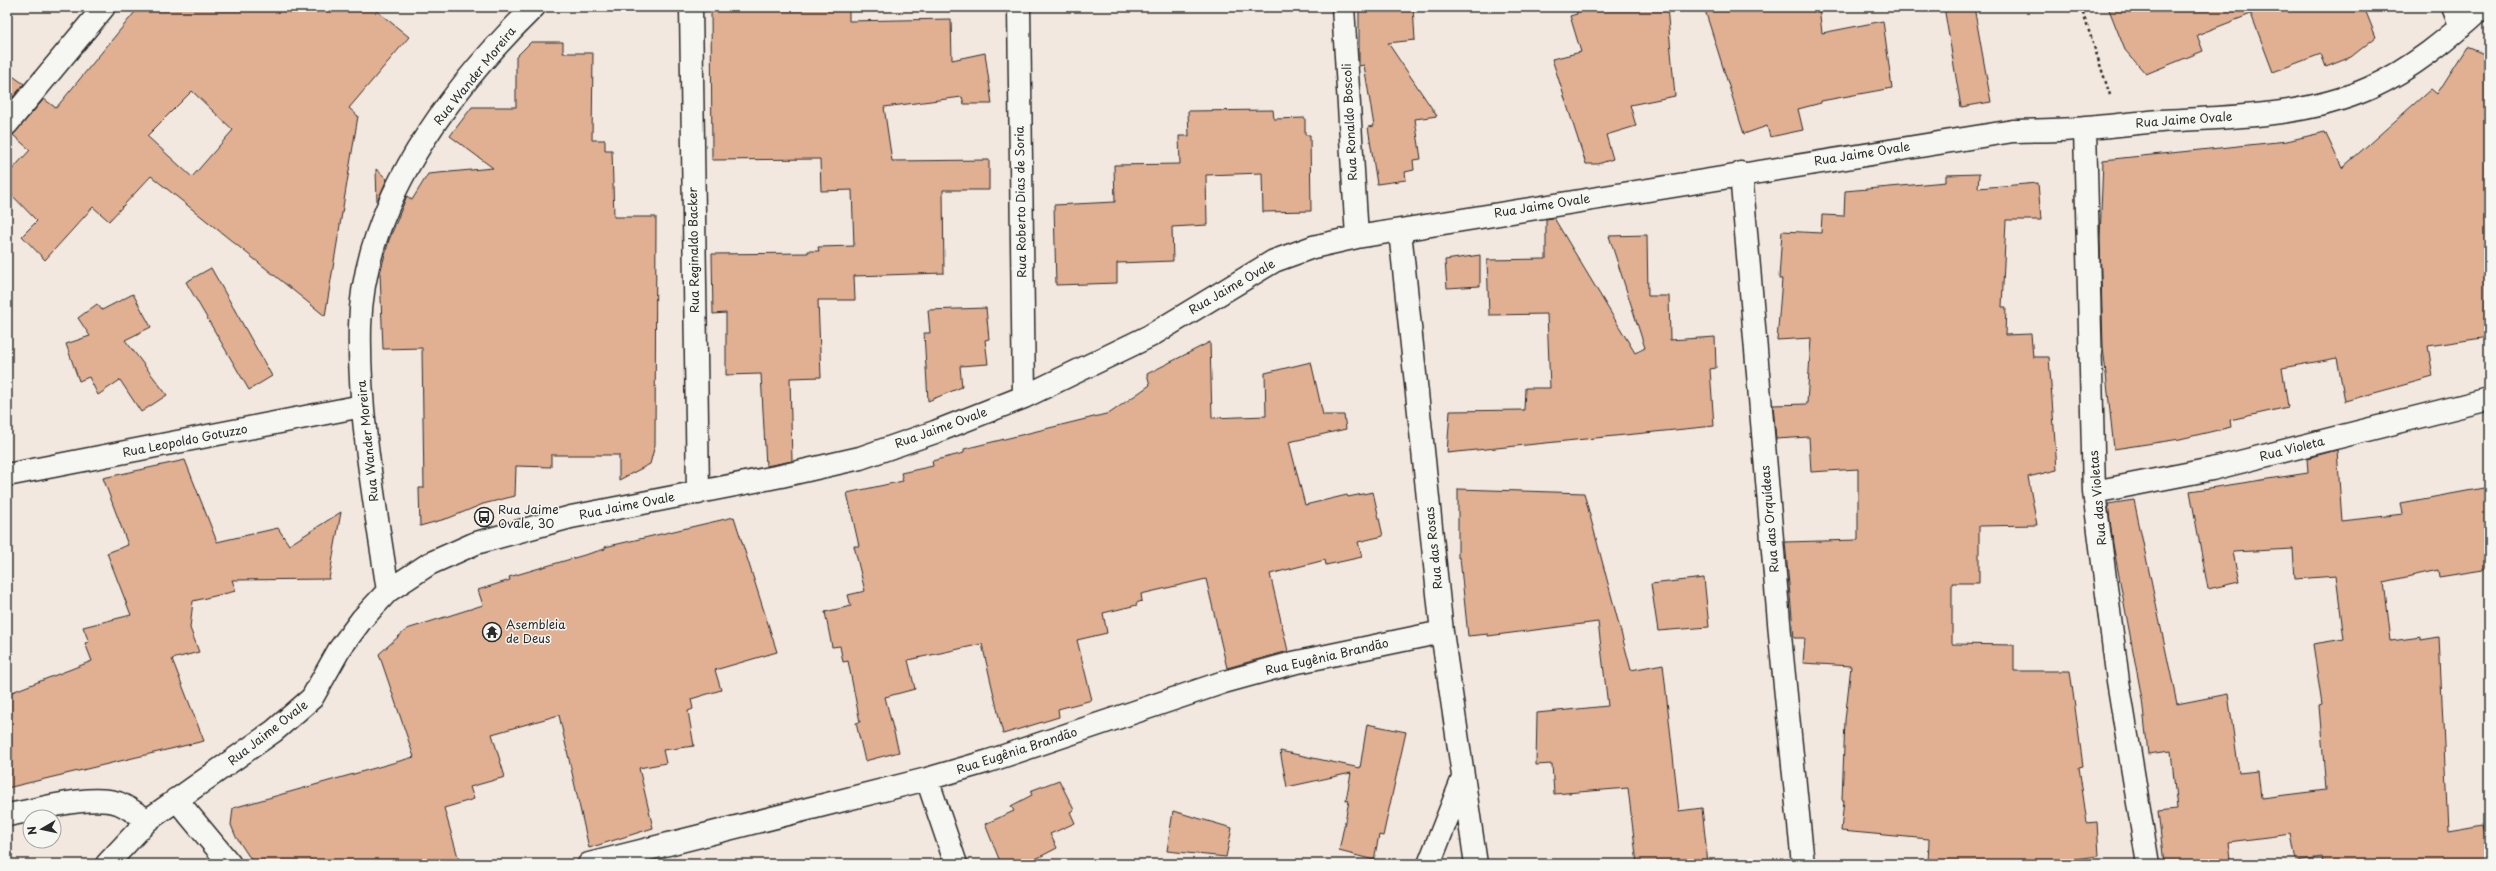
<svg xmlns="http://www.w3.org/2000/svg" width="2496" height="871" font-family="'Playpen Sans',sans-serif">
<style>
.building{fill:#e1b093;stroke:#2b2b2b;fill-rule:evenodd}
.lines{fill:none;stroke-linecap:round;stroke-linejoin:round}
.minor-casing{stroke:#2b2b2b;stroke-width:25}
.path{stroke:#2b2b2b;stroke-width:2.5;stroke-dasharray:3 3;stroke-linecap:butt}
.minor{stroke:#f6f6f2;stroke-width:22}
.labels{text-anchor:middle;stroke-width:3;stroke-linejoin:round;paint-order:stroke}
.street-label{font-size:12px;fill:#2b2b2b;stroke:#f6f6f2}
.poi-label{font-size:12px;fill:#2b2b2b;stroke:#f6f6f2;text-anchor:start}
</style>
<rect width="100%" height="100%" fill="#f2e8df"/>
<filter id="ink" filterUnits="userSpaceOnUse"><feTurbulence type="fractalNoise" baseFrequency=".025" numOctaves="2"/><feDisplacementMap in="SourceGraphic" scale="8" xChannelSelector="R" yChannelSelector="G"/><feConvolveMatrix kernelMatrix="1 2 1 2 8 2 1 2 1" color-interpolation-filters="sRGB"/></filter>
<g filter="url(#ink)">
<!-- building -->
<path class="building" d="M 139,7 L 372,7 L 409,37 L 349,108 L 358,116 L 325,316 L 151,176 L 109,221 L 93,207 L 45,260 L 22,236 L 37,221 L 7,190 L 7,175 L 30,150 L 13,135 L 44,99 L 56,108 ZM 192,91 L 233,130 L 192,177 L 147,136 Z
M 711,7 L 849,7 L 849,21 L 951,19 L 952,60 L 985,53 L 992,104 L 964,104 L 962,97 L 884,107 L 892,161 L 989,160 L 989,190 L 943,190 L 944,273 L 854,276 L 855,300 L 818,300 L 821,377 L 790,378 L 792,461 L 766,466 L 761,374 L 726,375 L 726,313 L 713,314 L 712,254 L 808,253 L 808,251 L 819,251 L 818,247 L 854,246 L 852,190 L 821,191 L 820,159 L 712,160 Z
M 1359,7 L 1413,7 L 1415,40 L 1388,43 L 1437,116 L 1415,119 L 1421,159 L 1413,160 L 1414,170 L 1405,172 L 1406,180 L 1377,184 L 1368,127 L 1374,126 L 1364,65 L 1359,66 Z
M 1576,7 L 1667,7 L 1675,96 L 1630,105 L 1636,126 L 1606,135 L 1613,159 L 1598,164 L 1586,164 L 1552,59 L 1581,52 L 1570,16 L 1577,14 Z
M 1704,7 L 1819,7 L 1822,33 L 1883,21 L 1892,88 L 1821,101 L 1821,103 L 1798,109 L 1803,130 L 1770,137 L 1767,126 L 1744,134 Z
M 1944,7 L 1974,7 L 1991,102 L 1961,107 Z
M 2108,7 L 2364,7 L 2376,37 L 2351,57 L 2326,67 L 2321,54 L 2273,72 L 2251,14 L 2197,35 L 2203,51 L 2146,74 L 2125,50 Z
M 531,42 L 563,42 L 563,53 L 593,53 L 592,140 L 605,140 L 605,150 L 612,150 L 614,217 L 656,217 L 655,445 L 650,464 L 619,480 L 619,455 L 551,455 L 551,467 L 516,466 L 515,496 L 483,504 L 449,518 L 420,526 L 419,488 L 424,488 L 422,348 L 383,349 L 380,273 L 389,240 L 406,198 L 407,196 L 412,200 L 428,174 L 493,168 L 450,136 L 472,107 L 516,107 L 516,57 Z
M 2467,47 L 2489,56 L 2489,337 L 2428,346 L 2433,377 L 2345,401 L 2337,358 L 2282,368 L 2288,407 L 2230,420 L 2231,427 L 2180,439 L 2114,449 L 2103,346 L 2100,239 L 2103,160 L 2287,141 L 2325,132 L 2342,168 L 2431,89 L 2437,94 Z
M 7,72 L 24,84 L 7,104 Z
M 1273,110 L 1274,119 L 1305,118 L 1305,135 L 1310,135 L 1311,211 L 1263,212 L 1262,173 L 1206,175 L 1207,225 L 1172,227 L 1173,261 L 1117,263 L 1117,283 L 1056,285 L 1054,205 L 1115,202 L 1114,165 L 1180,164 L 1179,136 L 1189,136 L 1188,111 Z
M 376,169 L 387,179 L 377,202 Z
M 1979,174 L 1978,188 L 2038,183 L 2041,220 L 2006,220 L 2002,307 L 2006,307 L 2005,335 L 2031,334 L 2033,357 L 2049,357 L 2057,470 L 2028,477 L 2037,525 L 1979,526 L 1979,583 L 1952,583 L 1952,644 L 2014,645 L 2014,671 L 2070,671 L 2083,766 L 2079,767 L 2087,823 L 2097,822 L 2099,856 L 2032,864 L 1928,864 L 1929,839 L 1841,831 L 1844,800 L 1842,800 L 1845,720 L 1851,666 L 1803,663 L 1805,638 L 1794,638 L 1785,542 L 1858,540 L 1858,469 L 1811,472 L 1809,437 L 1776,439 L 1773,405 L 1807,404 L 1811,338 L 1777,340 L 1782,279 L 1779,279 L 1782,231 L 1821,233 L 1822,215 L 1844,216 L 1845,191 L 1946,182 L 1946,175 Z
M 1554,218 L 1635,353 L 1645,348 L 1609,236 L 1647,235 L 1648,296 L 1669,296 L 1670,340 L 1715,337 L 1716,368 L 1710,369 L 1714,426 L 1447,453 L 1450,411 L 1524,410 L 1525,388 L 1550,388 L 1547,314 L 1489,315 L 1487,260 L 1546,259 L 1546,219 Z
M 1480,255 L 1480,286 L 1447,288 L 1445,260 Z
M 211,268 L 272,376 L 249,390 L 186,282 Z
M 133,294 L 151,327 L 125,340 L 167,395 L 141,412 L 120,380 L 98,395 L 89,377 L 79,381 L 66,344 L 90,336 L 78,318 L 97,304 L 102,310 Z
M 986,308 L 989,339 L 985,340 L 988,364 L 960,366 L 962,387 L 928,401 L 924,333 L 930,333 L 928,310 Z
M 1210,342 L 1212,418 L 1266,416 L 1265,373 L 1311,362 L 1323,415 L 1344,415 L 1346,429 L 1289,442 L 1305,505 L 1347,495 L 1348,497 L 1373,492 L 1383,536 L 1358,542 L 1362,557 L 1326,565 L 1325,560 L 1270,574 L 1288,651 L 1227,668 L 1206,579 L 1141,594 L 1142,601 L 1136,603 L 1137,605 L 1103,613 L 1107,633 L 1077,640 L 1092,700 L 1058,709 L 1059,717 L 1003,734 L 982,644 L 908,660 L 915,689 L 885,697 L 899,752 L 865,761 L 856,723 L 860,722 L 848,661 L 843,662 L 840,646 L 832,647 L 825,612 L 851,606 L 848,595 L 865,591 L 854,546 L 859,546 L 847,493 L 903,481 L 901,473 L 933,466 L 932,461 L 964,453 L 964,449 L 1110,413 L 1150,385 L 1147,374 Z
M 2337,450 L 2342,521 L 2403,514 L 2401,503 L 2489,487 L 2489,569 L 2439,577 L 2438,570 L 2384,582 L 2391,641 L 2421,637 L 2421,640 L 2439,637 L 2448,831 L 2483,825 L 2489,852 L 2489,864 L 2323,864 L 2322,857 L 2296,861 L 2291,834 L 2228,842 L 2230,860 L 2226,861 L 2227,864 L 2164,864 L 2158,811 L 2177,809 L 2171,751 L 2148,754 L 2142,699 L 2113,544 L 2108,504 L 2134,500 L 2177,704 L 2228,694 L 2239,773 L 2258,771 L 2261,798 L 2326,790 L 2319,706 L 2322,705 L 2313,644 L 2344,639 L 2336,576 L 2295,579 L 2293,549 L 2233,552 L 2239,582 L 2208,589 L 2190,491 L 2308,473 L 2307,458 Z
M 185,460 L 217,542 L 278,528 L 289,545 L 341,512 L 329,579 L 232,580 L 236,591 L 193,601 L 190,628 L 199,652 L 172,659 L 204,741 L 7,788 L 7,694 L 92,661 L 85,643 L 89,642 L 83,627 L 131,615 L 107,553 L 128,545 L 103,478 Z
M 1458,489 L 1584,493 L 1631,670 L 1663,664 L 1679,811 L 1702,808 L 1708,864 L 1637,864 L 1628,788 L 1554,794 L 1552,764 L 1536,765 L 1537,713 L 1608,706 L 1598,622 L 1488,636 L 1488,634 L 1468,636 L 1460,558 L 1458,558 Z
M 734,517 L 777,652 L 715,670 L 721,690 L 691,699 L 693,709 L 688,711 L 694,746 L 663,750 L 666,763 L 639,768 L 653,828 L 589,848 L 559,715 L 492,734 L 505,777 L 470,787 L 474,799 L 444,808 L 460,864 L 254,864 L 236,837 L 231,825 L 233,808 L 414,757 L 379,654 L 407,629 L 483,605 L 478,590 L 510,580 L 509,577 L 605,549 L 605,547 Z
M 1704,578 L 1709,627 L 1658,631 L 1651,584 Z
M 1367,724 L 1406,732 L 1383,836 L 1379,835 L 1374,860 L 1339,851 L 1349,801 L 1346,800 L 1351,773 L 1287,787 L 1280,751 L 1360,768 Z
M 1059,780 L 1074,810 L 1070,812 L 1075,823 L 1050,834 L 1057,848 L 1026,864 L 1001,864 L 985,824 L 1014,811 L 1011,806 L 1032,795 L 1030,791 Z
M 1173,811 L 1232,828 L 1226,857 L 1167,851 Z"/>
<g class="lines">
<defs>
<path id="minor" d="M 691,7 L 698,493
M 1019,7 L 1024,397
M 1343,7 L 1357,237
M 2453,7 L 2461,27
M 7,124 L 104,7
M 2085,129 L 2094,492 L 2118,681 L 2148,864
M 1741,173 L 1781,646 L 1803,864
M 1400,231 L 1442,632 L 1476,864
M 7,475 L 362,406
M 2094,492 L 2212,469 L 2489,399
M 388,591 C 375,503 358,415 360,326 C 363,204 450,89 534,7
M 927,779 L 956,864
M 176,799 L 230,864
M 7,815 C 39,810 87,794 118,803 C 128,807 138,815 148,820
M 107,864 L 148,820 L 274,731 L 312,698 L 339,650 L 362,619 L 388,591 L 429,564 L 476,543 L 571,517 L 781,476 L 860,458 L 935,432 L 1024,397 L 1150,336 L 1274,261 L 1313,247 L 1357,237 L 2013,131 C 2037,130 2062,131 2086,128 C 2111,126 2136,123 2161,121 C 2231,117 2305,117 2370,88 C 2412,69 2449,38 2483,7
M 589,864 L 927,779 L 989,761 L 1224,682 L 1293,663 L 1442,632
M 1429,864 L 1463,778"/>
</defs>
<!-- minor casing -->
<use href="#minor" class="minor-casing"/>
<!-- path -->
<path class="path" d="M 2081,7 L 2110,95"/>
<!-- minor -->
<use href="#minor" class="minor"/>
</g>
</g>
<!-- icons -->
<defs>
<symbol id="bus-ring" viewBox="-11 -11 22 22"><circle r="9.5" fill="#f6f6f2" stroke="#2b2b2b" stroke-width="1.5"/><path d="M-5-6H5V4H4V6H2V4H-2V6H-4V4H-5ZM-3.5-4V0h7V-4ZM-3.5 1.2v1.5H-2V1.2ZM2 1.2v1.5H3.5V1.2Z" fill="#2b2b2b"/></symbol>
<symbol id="temple-ring" viewBox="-11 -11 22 22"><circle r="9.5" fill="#f6f6f2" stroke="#2b2b2b" stroke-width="1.5"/><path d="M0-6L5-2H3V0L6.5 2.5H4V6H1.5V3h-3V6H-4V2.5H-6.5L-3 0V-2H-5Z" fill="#2b2b2b"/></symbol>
</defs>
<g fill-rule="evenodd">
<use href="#bus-ring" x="473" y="506" width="22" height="22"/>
<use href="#temple-ring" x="481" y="621" width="22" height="22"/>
</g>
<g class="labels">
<!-- street labels -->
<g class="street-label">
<text transform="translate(475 76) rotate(-51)" y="4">Rua Wander Moreira</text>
<text transform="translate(2184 120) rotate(-4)" y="4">Rua Jaime Ovale</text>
<text transform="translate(1350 122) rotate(-93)" y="4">Rua Ronaldo Boscoli</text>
<text transform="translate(1862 154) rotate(-9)" y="4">Rua Jaime Ovale</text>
<text transform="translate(1021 202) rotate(-91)" y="4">Rua Roberto Dias de Soria</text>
<text transform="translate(1542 206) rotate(-9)" y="4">Rua Jaime Ovale</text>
<text transform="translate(694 250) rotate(-91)" y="4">Rua Reginaldo Backer</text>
<text transform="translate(1232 287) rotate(-30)" y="4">Rua Jaime Ovale</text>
<text transform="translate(941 428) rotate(-20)" y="4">Rua Jaime Ovale</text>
<text transform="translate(185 441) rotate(-11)" y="4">Rua Leopoldo Gotuzzo</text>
<text transform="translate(368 441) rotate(-96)" y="4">Rua Wander Moreira</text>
<text transform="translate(2292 449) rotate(-14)" y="4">Rua Violeta</text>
<text transform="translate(2098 498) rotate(-95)" y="4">Rua das Violetas</text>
<text transform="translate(627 506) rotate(-11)" y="4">Rua Jaime Ovale</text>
<text transform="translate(1770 519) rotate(-95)" y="4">Rua das Orquídeas</text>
<text transform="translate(1434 548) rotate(-96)" y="4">Rua das Rosas</text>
<text transform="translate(1327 657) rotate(-13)" y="4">Rua Eugênia Brandão</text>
<text transform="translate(268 733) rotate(-38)" y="4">Rua Jaime Ovale</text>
<text transform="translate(1017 751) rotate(-18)" y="4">Rua Eugênia Brandão</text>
</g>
<!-- poi labels -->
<g class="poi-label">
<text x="498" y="514">Rua Jaime<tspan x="498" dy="14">Ovale, 30</tspan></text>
<text x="506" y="629">Asembleia<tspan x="506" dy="14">de Deus</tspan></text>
</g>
</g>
<!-- margin -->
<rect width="2496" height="871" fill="none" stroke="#f6f6f2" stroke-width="24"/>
<rect x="12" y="12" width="2472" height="847" fill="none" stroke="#2b2b2b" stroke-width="1.5" filter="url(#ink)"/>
<!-- north arrow -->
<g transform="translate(42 829) rotate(261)"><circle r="19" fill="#f6f6f2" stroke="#a5a5a2"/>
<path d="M0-3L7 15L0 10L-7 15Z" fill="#2b2b2b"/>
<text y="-6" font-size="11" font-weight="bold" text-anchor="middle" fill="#2b2b2b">N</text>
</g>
</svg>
